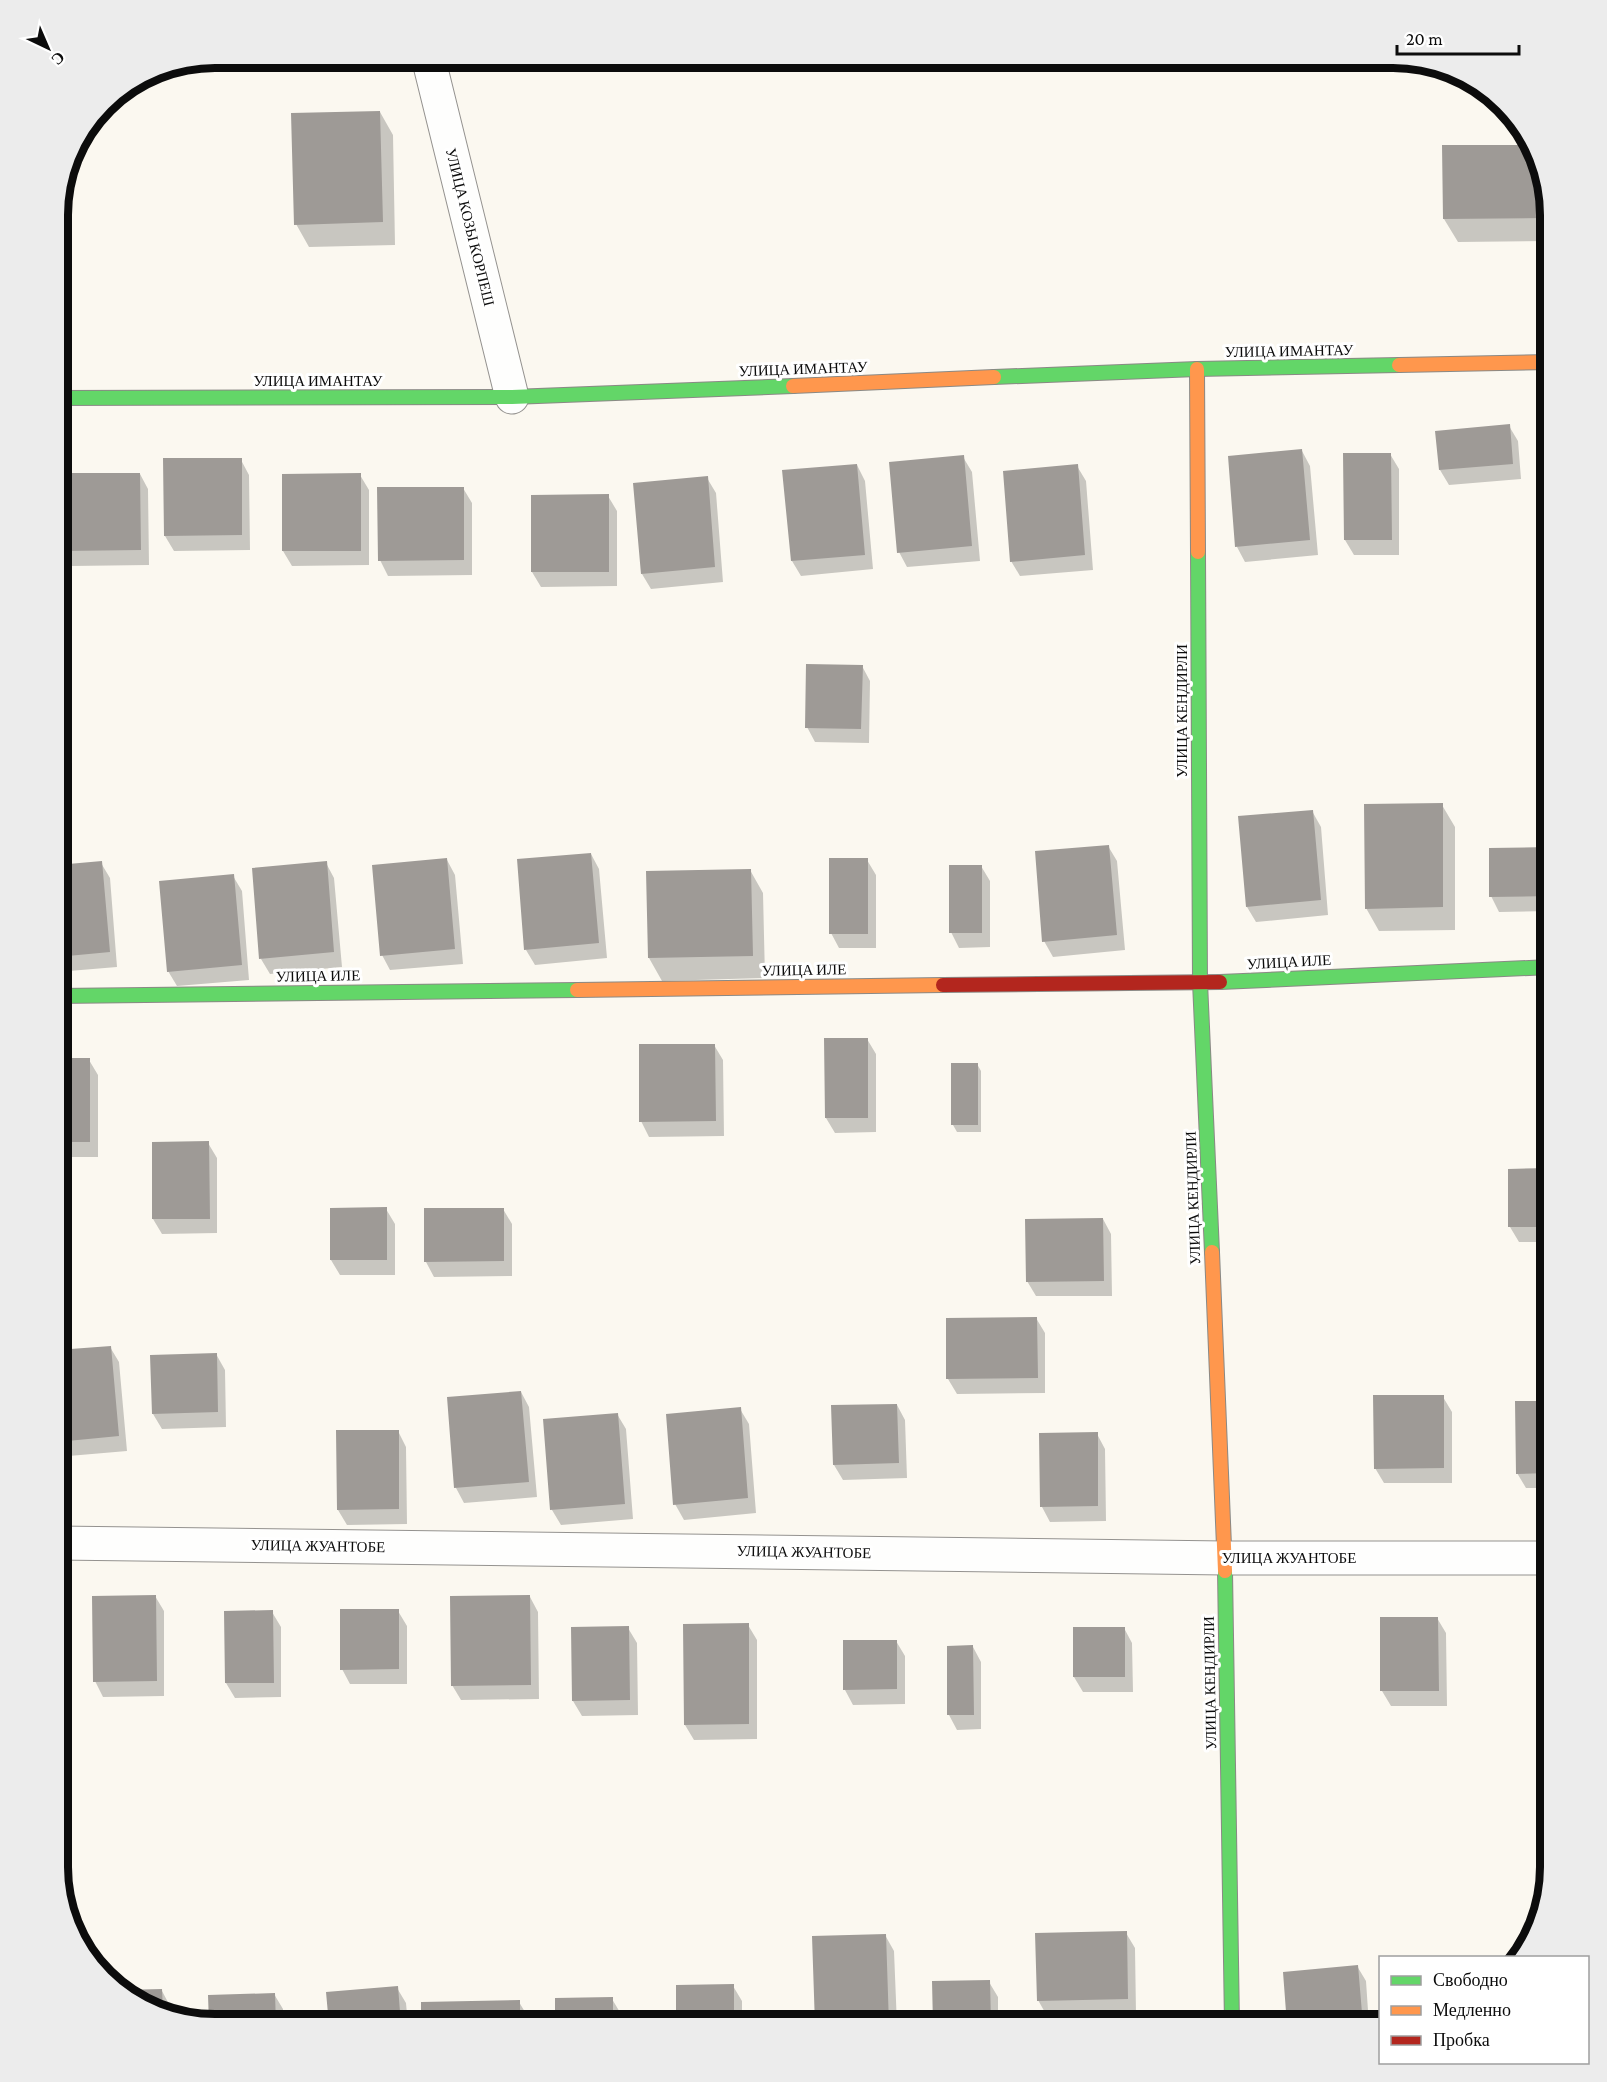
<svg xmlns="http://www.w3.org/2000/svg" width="1607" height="2082" font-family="'Crimson Pro',serif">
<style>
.shadow{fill:#0003}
.building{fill:#9e9a96}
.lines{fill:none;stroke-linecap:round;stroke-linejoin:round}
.street-casing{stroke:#94928f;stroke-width:35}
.fast-casing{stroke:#8a8985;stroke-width:16}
.slow-casing{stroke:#8a8985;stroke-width:16}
.jam-casing{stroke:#8a8985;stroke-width:16}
.street{stroke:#fefefd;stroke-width:33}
.fast{stroke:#63d668;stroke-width:14}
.slow{stroke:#ff974d;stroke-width:14}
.jam{stroke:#b3261e;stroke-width:14}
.labels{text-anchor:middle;stroke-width:6;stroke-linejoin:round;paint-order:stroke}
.street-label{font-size:15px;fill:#0c0c0c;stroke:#fff}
.rim{fill:none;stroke:#0c0c0c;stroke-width:8}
</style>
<rect width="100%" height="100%" fill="#fbf8f0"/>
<!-- shadow -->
<path class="shadow" d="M 380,112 L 393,135 L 395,245 L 309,247 L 296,224 Z
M 1529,146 L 1550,215 L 1550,241 L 1458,242 L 1444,219 Z
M 1509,426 L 1518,441 L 1521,479 L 1449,485 L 1440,470 L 1437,432 Z
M 1302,451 L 1310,466 L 1318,555 L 1245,562 L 1237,547 Z
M 1390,454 L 1399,469 L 1399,555 L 1354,555 L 1345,540 Z
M 963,457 L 972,472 L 980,561 L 907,567 L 899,552 Z
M 241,460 L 249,475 L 250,550 L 174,551 L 165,536 Z
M 857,465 L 865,481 L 873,569 L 801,576 L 792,561 Z
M 1077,466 L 1086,481 L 1093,570 L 1020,576 L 1011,561 Z
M 140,474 L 148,489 L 149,565 L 72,566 L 64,550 Z
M 360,475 L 369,490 L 369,565 L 292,566 L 283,551 Z
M 707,478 L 716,493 L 723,582 L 651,589 L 642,574 Z
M 463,488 L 472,503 L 472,575 L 388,576 L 380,560 Z
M 608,496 L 617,511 L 617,586 L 541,587 L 532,572 L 532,497 Z
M 862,666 L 870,681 L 869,743 L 815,742 L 807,727 Z
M 1442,805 L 1455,827 L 1455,930 L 1379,931 L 1366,908 Z
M 1312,811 L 1321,827 L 1328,915 L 1256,922 L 1247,907 Z
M 1108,846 L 1117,861 L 1125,950 L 1053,957 L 1044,941 Z
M 1550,848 L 1550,911 L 1499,912 L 1491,896 Z
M 591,854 L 599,869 L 607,958 L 535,965 L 526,950 Z
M 447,860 L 455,875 L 463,964 L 390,970 L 382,955 Z
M 867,860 L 876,875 L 876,948 L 839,948 L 831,933 Z
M 101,863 L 110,878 L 117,967 L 57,972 L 57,867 Z
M 326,863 L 334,878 L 342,967 L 270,974 L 261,959 Z
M 981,866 L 990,881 L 990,947 L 959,948 L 951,932 Z
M 750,870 L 763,893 L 765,978 L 662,981 L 649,958 Z
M 233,876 L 242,891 L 249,980 L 177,986 L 168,971 Z
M 1550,1027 L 1550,1090 L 1544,1090 L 1540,1083 Z
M 867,1039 L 876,1054 L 876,1132 L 835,1133 L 826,1118 Z
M 714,1045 L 723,1060 L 724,1136 L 649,1137 L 641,1121 Z
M 57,1060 L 89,1060 L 98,1075 L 98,1157 L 57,1157 Z
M 977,1064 L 981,1071 L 981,1132 L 957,1132 L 953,1125 Z
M 208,1143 L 217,1158 L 217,1233 L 162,1234 L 153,1219 Z
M 1550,1170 L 1550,1242 L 1519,1242 L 1510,1227 Z
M 386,1209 L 395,1224 L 395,1275 L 340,1275 L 331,1260 L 331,1210 Z
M 503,1209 L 512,1224 L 512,1276 L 434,1277 L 426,1262 Z
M 1103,1219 L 1111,1234 L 1112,1296 L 1036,1296 L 1027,1281 Z
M 1036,1318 L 1045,1333 L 1045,1393 L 957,1394 L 948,1379 Z
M 110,1347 L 119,1362 L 127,1451 L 57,1457 L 57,1352 Z
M 216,1354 L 225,1370 L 226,1427 L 162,1429 L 153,1414 L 151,1356 Z
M 521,1392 L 529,1407 L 537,1497 L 464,1503 L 456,1488 L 448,1399 Z
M 1443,1397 L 1452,1412 L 1452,1483 L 1384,1483 L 1375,1468 Z
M 1550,1402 L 1550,1488 L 1526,1488 L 1517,1473 Z
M 897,1405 L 905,1420 L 907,1478 L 843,1480 L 834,1465 Z
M 740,1409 L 749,1424 L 756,1513 L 684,1520 L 675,1504 Z
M 617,1414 L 626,1429 L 633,1519 L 561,1525 L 552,1510 L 545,1421 Z
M 398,1431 L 406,1447 L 407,1524 L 347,1525 L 338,1510 Z
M 1097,1434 L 1105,1449 L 1106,1521 L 1050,1522 L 1042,1507 Z
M 155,1596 L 164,1611 L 164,1696 L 103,1697 L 95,1681 Z
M 1550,1596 L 1550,1691 L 1544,1680 Z
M 530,1597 L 538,1612 L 539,1699 L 461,1700 L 452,1685 Z
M 398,1611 L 407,1626 L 407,1684 L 350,1684 L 342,1669 Z
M 272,1612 L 281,1627 L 281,1697 L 235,1698 L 226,1683 Z
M 1437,1618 L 1446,1633 L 1447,1706 L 1391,1706 L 1382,1691 Z
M 748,1625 L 757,1640 L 757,1739 L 694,1740 L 685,1725 Z
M 628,1628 L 637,1643 L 638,1715 L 582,1716 L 573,1701 Z
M 1124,1628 L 1132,1643 L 1133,1692 L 1083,1692 L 1074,1677 Z
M 896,1641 L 905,1656 L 905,1704 L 853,1705 L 845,1690 Z
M 973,1647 L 981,1662 L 981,1729 L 957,1730 L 949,1715 Z
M 1126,1933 L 1135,1948 L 1136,2014 L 1047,2016 L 1038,2000 Z
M 885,1935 L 894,1951 L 897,2025 L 816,2025 Z
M 1357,1966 L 1366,1981 L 1369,2025 L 1289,2025 Z
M 989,1982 L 998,1997 L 998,2025 L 934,2025 Z
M 733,1986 L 742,2001 L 742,2025 L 678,2025 Z
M 397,1988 L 406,2003 L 408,2025 L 331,2025 Z
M 162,1991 L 170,2006 L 171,2013 L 136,2004 L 123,1992 Z
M 274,1994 L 283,2009 L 283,2025 L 211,2024 L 210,1997 Z
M 612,1999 L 621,2014 L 621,2025 L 557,2025 Z
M 519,2002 L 528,2017 L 528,2025 L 422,2025 Z"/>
<!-- building -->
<path class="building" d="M 380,111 L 383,222 L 294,225 L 291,113 Z
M 1442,145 L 1529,145 L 1546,201 L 1546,218 L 1443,219 Z
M 1510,424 L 1513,464 L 1439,470 L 1435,431 Z
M 1302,449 L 1310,540 L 1235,547 L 1228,456 Z
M 1343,453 L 1391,453 L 1392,540 L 1344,540 Z
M 964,455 L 972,546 L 897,553 L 889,462 Z
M 163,458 L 242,458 L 242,535 L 164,536 Z
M 857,464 L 865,555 L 791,561 L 782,470 Z
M 1078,464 L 1085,555 L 1010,562 L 1003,471 Z
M 62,473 L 140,473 L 141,550 L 62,551 Z
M 361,473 L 361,551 L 282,551 L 282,474 Z
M 708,476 L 715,567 L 641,574 L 633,483 Z
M 377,487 L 464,487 L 464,560 L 378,561 Z
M 609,494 L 609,572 L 531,572 L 531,495 Z
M 806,664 L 863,665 L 861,729 L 805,728 Z
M 1443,803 L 1443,907 L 1365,909 L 1364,804 Z
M 1313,810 L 1321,900 L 1246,907 L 1238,816 Z
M 1109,845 L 1117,935 L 1042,942 L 1035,851 Z
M 1550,847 L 1550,896 L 1489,897 L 1489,848 Z
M 591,853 L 599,943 L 524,950 L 517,859 Z
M 447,858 L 455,949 L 380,956 L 372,865 Z
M 829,858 L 868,858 L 868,934 L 829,934 Z
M 102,861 L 110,952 L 57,957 L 57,865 Z
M 327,861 L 334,952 L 259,959 L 252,868 Z
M 949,865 L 982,865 L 982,933 L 949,933 Z
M 751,869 L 753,956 L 648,958 L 646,871 Z
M 234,874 L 242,965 L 167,972 L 159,881 Z
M 1538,1026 L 1550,1026 L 1550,1083 L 1538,1083 Z
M 824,1038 L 868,1038 L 868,1118 L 825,1118 Z
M 639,1044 L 715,1044 L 716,1121 L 639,1122 Z
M 57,1058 L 90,1058 L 90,1142 L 57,1142 Z
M 951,1063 L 978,1063 L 978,1125 L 951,1125 Z
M 209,1141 L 210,1219 L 152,1219 L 152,1142 Z
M 1550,1168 L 1550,1227 L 1508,1227 L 1508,1169 Z
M 387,1207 L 387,1260 L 330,1260 L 330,1208 Z
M 424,1208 L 504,1208 L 504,1261 L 424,1262 Z
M 1103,1218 L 1104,1281 L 1026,1282 L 1025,1219 Z
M 1037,1317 L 1038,1378 L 946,1379 L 946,1318 Z
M 111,1346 L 119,1436 L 57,1442 L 57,1350 Z
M 217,1353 L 218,1412 L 152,1414 L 150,1355 Z
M 521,1391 L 529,1482 L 454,1488 L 447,1397 Z
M 1373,1395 L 1444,1395 L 1444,1468 L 1374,1469 Z
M 1515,1401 L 1550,1401 L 1550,1473 L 1516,1474 Z
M 897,1404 L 899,1463 L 833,1465 L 831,1405 Z
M 741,1407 L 748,1498 L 673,1505 L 666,1414 Z
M 618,1413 L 625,1504 L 550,1510 L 543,1419 Z
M 336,1430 L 399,1430 L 399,1509 L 337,1510 Z
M 1098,1432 L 1098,1506 L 1040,1507 L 1039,1433 Z
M 156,1595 L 157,1681 L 93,1682 L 92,1596 Z
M 530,1595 L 531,1685 L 451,1686 L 450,1596 Z
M 1539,1595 L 1550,1595 L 1550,1680 L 1542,1680 Z
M 340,1609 L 399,1609 L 399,1669 L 340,1670 Z
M 273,1610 L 274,1683 L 225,1683 L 224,1611 Z
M 1380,1617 L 1438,1617 L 1439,1691 L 1380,1691 Z
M 749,1623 L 749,1724 L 684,1725 L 683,1624 Z
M 629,1626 L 630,1700 L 572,1701 L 571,1627 Z
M 1073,1627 L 1125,1627 L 1125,1677 L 1073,1677 Z
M 843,1640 L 897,1640 L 897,1689 L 843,1690 Z
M 973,1645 L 974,1715 L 947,1715 L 947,1646 Z
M 1127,1931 L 1128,1999 L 1037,2001 L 1035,1933 Z
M 886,1934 L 889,2025 L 815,2025 L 812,1936 Z
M 1358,1965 L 1363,2025 L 1287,2025 L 1283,1972 Z
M 990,1980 L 991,2025 L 933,2025 L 932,1981 Z
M 734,1984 L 734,2025 L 676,2025 L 676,1985 Z
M 398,1986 L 401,2025 L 329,2025 L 326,1992 Z
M 162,1989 L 163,2011 L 136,2004 L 121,1990 Z
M 275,1993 L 276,2025 L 209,2024 L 208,1995 Z
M 613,1997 L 613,2025 L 555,2025 L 555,1998 Z
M 520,2000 L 520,2025 L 421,2025 L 421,2002 Z"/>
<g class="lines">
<defs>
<path id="street" d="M 428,57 L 512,397
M 57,1543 L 1225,1558 L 1550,1558"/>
<path id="fast" d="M 994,377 L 1197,369 L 1399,365
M 57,398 L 512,397 L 793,386
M 1198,552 L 1200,982 L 1212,1252
M 1220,982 L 1550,967
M 57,996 L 577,990
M 1225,1571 L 1232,2025"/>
<path id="slow" d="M 1399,365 L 1550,362
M 1197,369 L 1198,552
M 793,386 L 994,377
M 577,990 L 943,985
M 1212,1252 L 1225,1571"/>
<path id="jam" d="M 943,985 L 1220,982"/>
</defs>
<!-- street casing -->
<use href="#street" class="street-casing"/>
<!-- fast casing -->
<use href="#fast" class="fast-casing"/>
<!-- slow casing -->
<use href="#slow" class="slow-casing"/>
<!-- jam casing -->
<use href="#jam" class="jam-casing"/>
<!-- street -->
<use href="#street" class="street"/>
<!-- fast -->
<use href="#fast" class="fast"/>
<!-- slow -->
<use href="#slow" class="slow"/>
<!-- jam -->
<use href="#jam" class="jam"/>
</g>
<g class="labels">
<!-- street labels -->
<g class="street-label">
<text transform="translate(470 227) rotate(76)" y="5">УЛИЦА КОЗЫ КОРПЕШ</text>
<text transform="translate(1289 351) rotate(-1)" y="5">УЛИЦА ИМАНТАУ</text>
<text transform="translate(803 369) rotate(-2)" y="5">УЛИЦА ИМАНТАУ</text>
<text x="318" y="386">УЛИЦА ИМАНТАУ</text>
<text transform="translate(1182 711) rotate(-90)" y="5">УЛИЦА КЕНДИРЛИ</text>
<text transform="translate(1289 962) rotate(-3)" y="5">УЛИЦА ИЛЕ</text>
<text transform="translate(804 970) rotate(-1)" y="5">УЛИЦА ИЛЕ</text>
<text transform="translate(318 976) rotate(-1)" y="5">УЛИЦА ИЛЕ</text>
<text transform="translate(1193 1198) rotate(-92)" y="5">УЛИЦА КЕНДИРЛИ</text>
<text transform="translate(318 1546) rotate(1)" y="5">УЛИЦА ЖУАНТОБЕ</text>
<text transform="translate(804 1552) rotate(1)" y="5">УЛИЦА ЖУАНТОБЕ</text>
<text x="1289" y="1563">УЛИЦА ЖУАНТОБЕ</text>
<text transform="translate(1210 1683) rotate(-91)" y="5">УЛИЦА КЕНДИРЛИ</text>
</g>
</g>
<!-- crop -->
<path d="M0 0H1607V2082H0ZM215 68H1393A147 147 0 0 1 1540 215V1867A147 147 0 0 1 1393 2014H215A147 147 0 0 1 68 1867V215A147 147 0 0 1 215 68Z" fill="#ececec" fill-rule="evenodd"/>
<path class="rim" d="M215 68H1393A147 147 0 0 1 1540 215V1867A147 147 0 0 1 1393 2014H215A147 147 0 0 1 68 1867V215A147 147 0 0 1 215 68Z"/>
<!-- legend -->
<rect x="1379" y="1956" width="210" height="108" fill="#ffffff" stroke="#9e9e9e" stroke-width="1.5"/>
<rect x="1391" y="1976" width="30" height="9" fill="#63d668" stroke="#9e9e9e" stroke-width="1.5"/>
<text x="1433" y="1986" font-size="18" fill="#0c0c0c">Свободно</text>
<rect x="1391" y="2006" width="30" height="9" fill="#ff974d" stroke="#9e9e9e" stroke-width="1.5"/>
<text x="1433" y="2016" font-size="18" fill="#0c0c0c">Медленно</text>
<rect x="1391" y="2036" width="30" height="9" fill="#b3261e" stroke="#9e9e9e" stroke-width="1.5"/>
<text x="1433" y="2046" font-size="18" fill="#0c0c0c">Пробка</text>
<!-- north arrow -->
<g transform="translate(48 48) rotate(136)" stroke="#ffffff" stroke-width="4.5" paint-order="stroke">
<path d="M0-4.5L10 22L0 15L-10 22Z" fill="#0c0c0c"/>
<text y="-9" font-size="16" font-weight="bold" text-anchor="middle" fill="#0c0c0c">С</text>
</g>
<!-- scale -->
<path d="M1397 45v9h122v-9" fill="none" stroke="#0c0c0c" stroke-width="3"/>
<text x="1406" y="45" font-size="18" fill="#0c0c0c" stroke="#ffffff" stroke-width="4.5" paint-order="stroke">20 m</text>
</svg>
